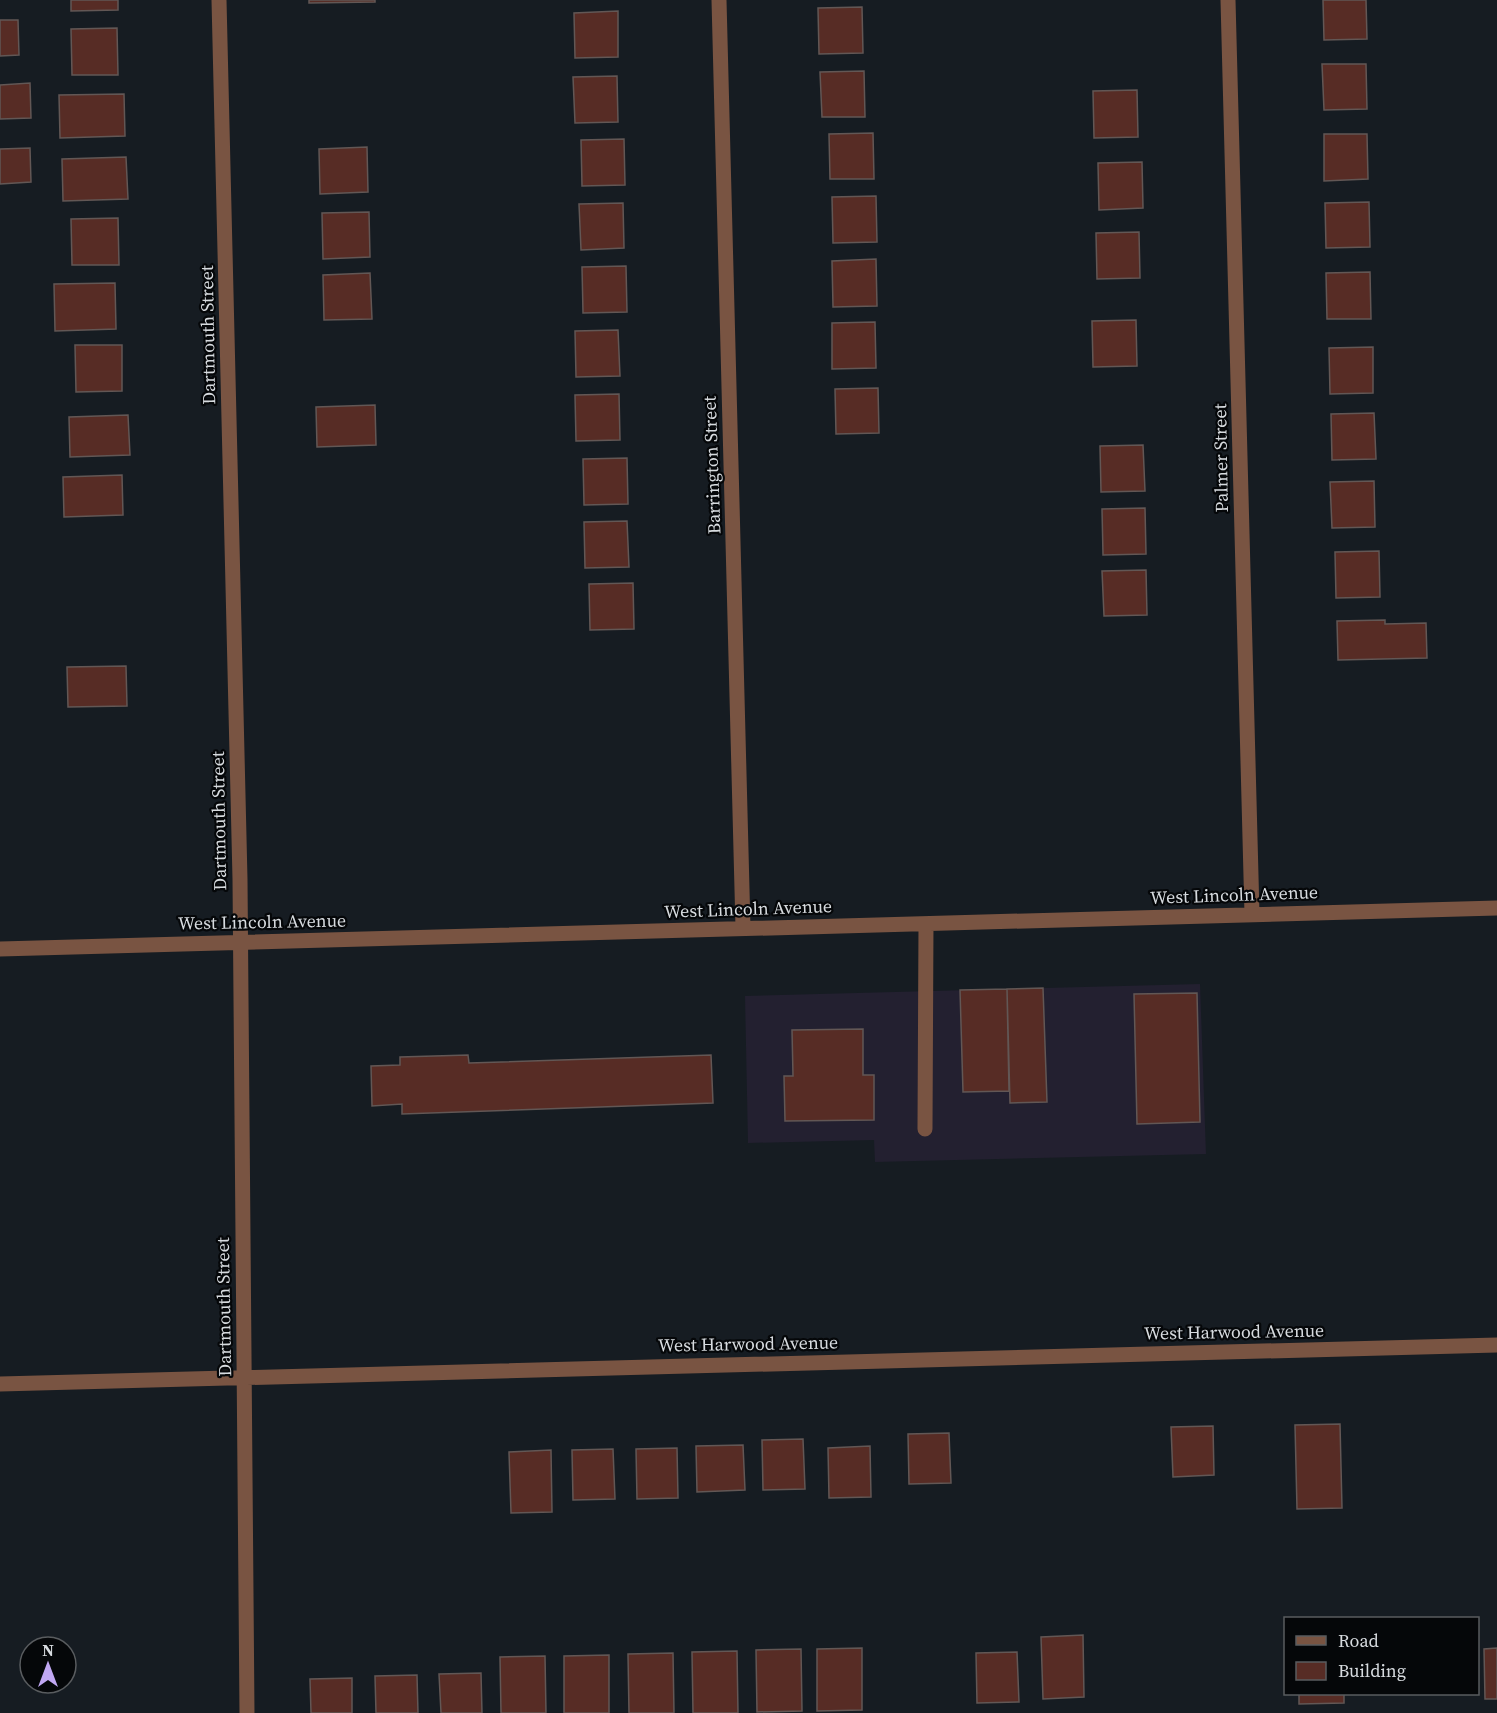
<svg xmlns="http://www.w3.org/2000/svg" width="1497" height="1713" font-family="'Source Serif 4',serif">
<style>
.commercial{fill:#232030}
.building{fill:#572c25;stroke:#625755;stroke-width:1.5}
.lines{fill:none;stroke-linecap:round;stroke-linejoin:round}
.minor{stroke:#795442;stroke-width:15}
.labels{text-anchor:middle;stroke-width:4.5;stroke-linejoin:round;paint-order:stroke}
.street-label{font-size:18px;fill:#d7dbdf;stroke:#050709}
</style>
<rect width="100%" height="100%" fill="#161c22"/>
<!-- commercial -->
<path class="commercial" d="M 1200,984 L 1206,1154 L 875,1162 L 874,1140 L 748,1143 L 745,996 Z"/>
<!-- building -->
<path class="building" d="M 71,0 L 118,0 L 118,10 L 71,11 Z
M 309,0 L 375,0 L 375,2 L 309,3 Z
M 1323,0 L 1366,0 L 1367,39 L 1324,40 Z
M 862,7 L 863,53 L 819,54 L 818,8 Z
M 618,11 L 618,57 L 575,58 L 574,13 Z
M 0,20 L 18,20 L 19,55 L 0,56 Z
M 117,28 L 118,75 L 72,75 L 71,29 Z
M 1322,64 L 1366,64 L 1367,109 L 1324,110 Z
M 864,71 L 865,117 L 822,117 L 820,72 Z
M 617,76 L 618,122 L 575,123 L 573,77 Z
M 30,83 L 31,118 L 0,119 L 0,85 Z
M 1137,90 L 1138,137 L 1094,138 L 1093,91 Z
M 124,94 L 125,136 L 60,138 L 59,95 Z
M 873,133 L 874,179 L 830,179 L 829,134 Z
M 1324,134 L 1367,134 L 1368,179 L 1324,181 Z
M 624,139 L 625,185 L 582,186 L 581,140 Z
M 367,147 L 368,192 L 320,194 L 319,149 Z
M 30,148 L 31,182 L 0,184 L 0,149 Z
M 126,157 L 128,199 L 63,201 L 62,159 Z
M 1142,162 L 1143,208 L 1099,210 L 1098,163 Z
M 876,196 L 877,242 L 833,243 L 832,197 Z
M 1369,202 L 1370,247 L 1326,248 L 1325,203 Z
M 623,203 L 624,248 L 581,250 L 579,204 Z
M 369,212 L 370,257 L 323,259 L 322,213 Z
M 118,218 L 119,265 L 72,265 L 71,219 Z
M 1139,232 L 1140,278 L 1097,279 L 1096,233 Z
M 876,259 L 877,306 L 833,307 L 832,261 Z
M 626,266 L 627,312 L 583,313 L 582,267 Z
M 1370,272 L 1371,319 L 1327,319 L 1326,273 Z
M 370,273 L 372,319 L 324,320 L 323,275 Z
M 115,283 L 116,329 L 55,331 L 54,284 Z
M 1136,320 L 1137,366 L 1093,367 L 1092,321 Z
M 875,322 L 876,368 L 832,369 L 832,323 Z
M 618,330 L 620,376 L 576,377 L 575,331 Z
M 75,345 L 122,345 L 122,391 L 76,392 Z
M 1373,347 L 1373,393 L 1330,394 L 1329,348 Z
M 878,388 L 879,433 L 836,434 L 835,389 Z
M 619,394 L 620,440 L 576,441 L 575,395 Z
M 375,405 L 376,445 L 317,447 L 316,407 Z
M 1374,413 L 1376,459 L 1332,460 L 1331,414 Z
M 128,415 L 130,455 L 70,457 L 69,417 Z
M 1143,445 L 1145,491 L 1101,492 L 1100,446 Z
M 627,458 L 628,504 L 584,505 L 583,459 Z
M 122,475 L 123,515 L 64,517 L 63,477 Z
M 1374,481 L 1375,527 L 1332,528 L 1330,482 Z
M 1145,508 L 1146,554 L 1103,555 L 1102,509 Z
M 627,521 L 629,567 L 585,568 L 584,522 Z
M 1379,551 L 1380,597 L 1336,598 L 1335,552 Z
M 1146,570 L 1147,615 L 1104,616 L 1102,571 Z
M 633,583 L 634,629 L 590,630 L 589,584 Z
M 1385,620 L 1385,624 L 1426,623 L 1427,658 L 1338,660 L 1337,621 Z
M 126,666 L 127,706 L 68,707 L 67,667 Z
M 1043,988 L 1047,1102 L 1010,1103 L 1007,989 Z
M 1007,989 L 1009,1091 L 963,1092 L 960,990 Z
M 1197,993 L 1200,1122 L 1137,1124 L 1134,994 Z
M 863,1029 L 863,1075 L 874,1075 L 874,1120 L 785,1121 L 784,1076 L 793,1076 L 792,1030 Z
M 468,1055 L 469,1063 L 711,1055 L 713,1103 L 402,1114 L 402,1104 L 372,1106 L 371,1066 L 400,1065 L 400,1057 Z
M 1340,1424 L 1342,1508 L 1297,1509 L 1295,1425 Z
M 1213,1426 L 1214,1475 L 1173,1477 L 1171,1427 Z
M 949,1433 L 951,1483 L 909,1484 L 908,1434 Z
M 803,1439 L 805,1489 L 763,1490 L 762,1440 Z
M 743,1445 L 745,1490 L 697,1492 L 696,1446 Z
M 870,1446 L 871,1497 L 829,1498 L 828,1448 Z
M 677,1448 L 678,1498 L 637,1499 L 636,1449 Z
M 613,1449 L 615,1499 L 573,1500 L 572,1450 Z
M 551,1450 L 552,1512 L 511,1513 L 509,1452 Z
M 1083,1635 L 1084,1697 L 1043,1699 L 1041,1637 Z
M 862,1648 L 862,1710 L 817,1711 L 817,1649 Z
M 1497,1648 L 1497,1699 L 1485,1699 L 1484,1649 Z
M 801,1649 L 802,1711 L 757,1712 L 756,1650 Z
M 737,1651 L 738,1713 L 693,1713 L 692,1652 Z
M 1017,1652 L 1019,1702 L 977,1703 L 976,1653 Z
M 673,1653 L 674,1713 L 629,1713 L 628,1654 Z
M 609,1655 L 609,1713 L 564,1713 L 564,1656 Z
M 545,1656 L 546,1713 L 501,1713 L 500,1657 Z
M 481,1673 L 482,1713 L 441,1713 L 439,1674 Z
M 417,1675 L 418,1713 L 376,1713 L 375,1676 Z
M 352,1678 L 352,1713 L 311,1713 L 310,1679 Z
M 1299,1694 L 1344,1694 L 1344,1703 L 1299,1704 Z"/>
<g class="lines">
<!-- minor -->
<path class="minor" d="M 219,0 L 240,879 L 247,1713
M 719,0 L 743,928
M 1228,0 L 1252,914
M 0,949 L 1497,908
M 925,1129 L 926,924
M 0,1384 L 1497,1345"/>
</g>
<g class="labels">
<!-- street labels -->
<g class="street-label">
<text transform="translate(208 335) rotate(-91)" y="6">Dartmouth Street</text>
<text transform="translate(1221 458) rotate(-91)" y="6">Palmer Street</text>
<text transform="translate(712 465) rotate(-92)" y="6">Barrington Street</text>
<text transform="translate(219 821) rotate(-91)" y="6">Dartmouth Street</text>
<text transform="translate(1234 895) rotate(-2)" y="6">West Lincoln Avenue</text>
<text transform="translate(748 909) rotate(-2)" y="6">West Lincoln Avenue</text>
<text transform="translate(262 922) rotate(-1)" y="6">West Lincoln Avenue</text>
<text transform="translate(224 1307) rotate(-91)" y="6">Dartmouth Street</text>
<text transform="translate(1234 1332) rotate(-1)" y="6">West Harwood Avenue</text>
<text transform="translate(748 1344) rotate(-1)" y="6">West Harwood Avenue</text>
</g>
</g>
<!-- legend -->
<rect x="1284" y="1617" width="195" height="78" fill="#050709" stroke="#595c5f" stroke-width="1.5"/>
<rect x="1296" y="1636" width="30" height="9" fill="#795442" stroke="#595c5f" stroke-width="1.5"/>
<text x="1338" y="1647" font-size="18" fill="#d7dbdf">Road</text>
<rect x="1296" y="1662" width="30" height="18" fill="#572c25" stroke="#595c5f" stroke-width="1.5"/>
<text x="1338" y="1677" font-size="18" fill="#d7dbdf">Building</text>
<!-- north arrow -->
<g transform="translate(48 1665)"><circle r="28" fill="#050709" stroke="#595c5f" stroke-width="1.5"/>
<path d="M0-4.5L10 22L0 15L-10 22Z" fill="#c1a8f3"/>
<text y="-9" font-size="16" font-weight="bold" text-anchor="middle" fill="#d7dbdf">N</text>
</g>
</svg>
